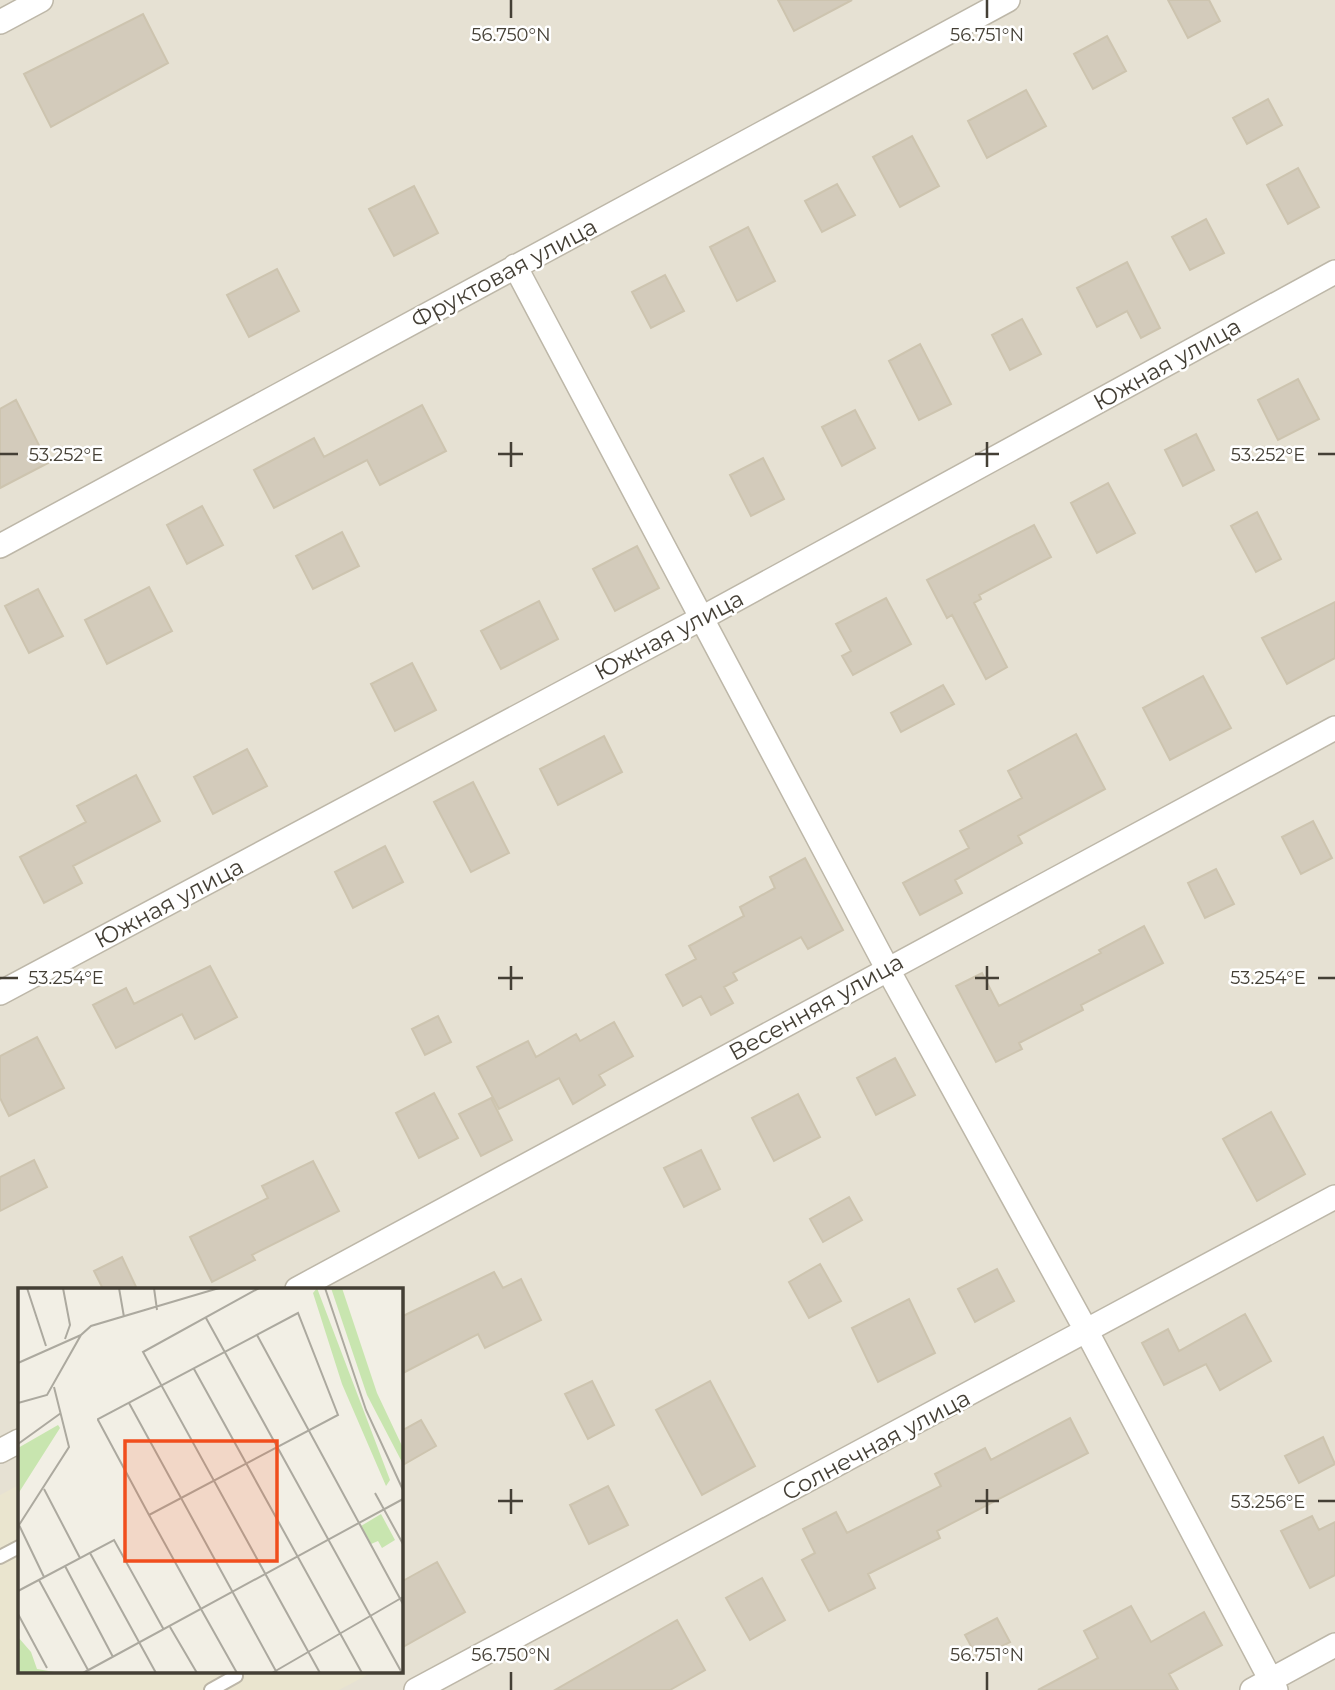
<svg xmlns="http://www.w3.org/2000/svg" width="1335" height="1690" font-family="Montserrat,sans-serif">
<style>
.residential{fill:#e6e1d3;fill-rule:evenodd}
.education{fill:#eae5cf}
.building{fill:#d3cbbb;stroke:#cdc4af;stroke-width:2}
.lines{fill:none;stroke-linecap:round;stroke-linejoin:round}
.service-casing{stroke:#bdb7a8;stroke-width:16}
.minor-casing{stroke:#bdb7a8;stroke-width:26}
.service{stroke:#fff;stroke-width:12}
.minor{stroke:#fff;stroke-width:23}
.ticks{fill:none;stroke:#443f35;stroke-width:2.5}
.labels{text-anchor:middle;stroke-width:5;stroke-linejoin:round;paint-order:stroke}
.street-label{font-size:23px;fill:#443f35;stroke:#fff}
.inset-road{fill:none;stroke:#aca99f;stroke-width:2}
.view{fill:#f14e1d;fill-opacity:0.15;stroke:#f14e1d;stroke-width:3.5}
.inset-edge{fill:none;stroke:#443f35;stroke-width:3.5}
.ticks-label{font-size:18px;text-anchor:middle;fill:#443f35;stroke:#fff;stroke-width:5;stroke-linejoin:round;paint-order:stroke}
</style>
<rect width="100%" height="100%" fill="#f2efe5"/>
<!-- residential -->
<path class="residential" d="M 0,0 L 1335,0 L 1335,1690 L 0,1690 ZM 19,1289 L 401,1289 L 401,1671 L 19,1671 Z"/>
<!-- education -->
<path class="education" d="M 19,1485 L 19,1671 L 367,1671 L 369,1674 L 339,1690 L 0,1690 L 0,1495 Z"/>
<!-- building -->
<path class="building" d="M 778,0 L 852,0 L 794,31 Z
M 1168,0 L 1209,0 L 1220,21 L 1188,38 Z
M 143,14 L 168,63 L 51,127 L 24,74 Z
M 1107,36 L 1126,71 L 1093,89 L 1074,54 Z
M 1026,90 L 1046,126 L 987,158 L 968,121 Z
M 1268,99 L 1282,125 L 1247,144 L 1233,118 Z
M 912,136 L 939,186 L 900,207 L 873,157 Z
M 1298,168 L 1319,207 L 1288,224 L 1267,185 Z
M 837,184 L 855,215 L 822,232 L 805,201 Z
M 414,186 L 438,233 L 394,256 L 369,209 Z
M 1206,219 L 1224,253 L 1190,270 L 1172,237 Z
M 748,227 L 775,281 L 737,301 L 710,247 Z
M 1127,262 L 1160,328 L 1141,338 L 1127,311 L 1097,327 L 1077,288 Z
M 277,269 L 299,311 L 249,337 L 227,295 Z
M 665,275 L 684,311 L 651,328 L 632,292 Z
M 1022,319 L 1041,354 L 1010,370 L 992,335 Z
M 920,344 L 951,404 L 919,420 L 889,361 Z
M 1298,379 L 1319,419 L 1278,440 L 1258,400 Z
M 16,400 L 48,463 L 0,488 L 0,409 Z
M 422,405 L 446,451 L 380,485 L 367,460 L 274,508 L 254,470 L 314,438 L 324,457 Z
M 855,410 L 875,448 L 842,466 L 822,427 Z
M 1196,434 L 1214,470 L 1183,486 L 1165,450 Z
M 763,458 L 784,499 L 751,516 L 730,475 Z
M 1108,483 L 1135,533 L 1097,553 L 1071,503 Z
M 202,506 L 223,545 L 187,564 L 167,525 Z
M 1257,512 L 1281,559 L 1256,572 L 1231,526 Z
M 1034,525 L 1051,557 L 979,595 L 981,599 L 974,603 L 1007,667 L 986,679 L 952,615 L 947,618 L 927,580 Z
M 342,532 L 359,566 L 313,589 L 296,556 Z
M 637,546 L 659,588 L 615,611 L 593,569 Z
M 149,587 L 172,631 L 107,664 L 85,620 Z
M 38,589 L 63,636 L 29,653 L 5,606 Z
M 886,598 L 911,644 L 853,675 L 842,656 L 851,651 L 836,624 Z
M 539,601 L 558,639 L 501,669 L 481,631 Z
M 1335,602 L 1335,658 L 1287,684 L 1262,638 Z
M 412,663 L 436,710 L 395,731 L 371,684 Z
M 1203,676 L 1231,728 L 1170,760 L 1143,708 Z
M 943,685 L 954,704 L 901,732 L 891,713 Z
M 1076,734 L 1105,789 L 1018,836 L 1022,843 L 955,880 L 962,893 L 920,915 L 903,883 L 969,848 L 960,831 L 1022,798 L 1008,771 Z
M 604,736 L 622,772 L 558,805 L 540,769 Z
M 247,749 L 267,786 L 213,814 L 194,777 Z
M 136,775 L 160,821 L 73,866 L 82,883 L 44,903 L 20,857 L 86,822 L 77,806 Z
M 473,782 L 509,853 L 471,872 L 434,802 Z
M 1313,821 L 1332,858 L 1301,874 L 1282,837 Z
M 385,846 L 403,882 L 353,908 L 335,872 Z
M 805,858 L 843,930 L 808,949 L 801,937 L 733,973 L 737,980 L 724,987 L 733,1003 L 711,1015 L 701,996 L 683,1006 L 666,975 L 696,959 L 689,946 L 744,916 L 740,907 L 775,888 L 770,877 Z
M 1216,869 L 1234,904 L 1205,918 L 1188,883 Z
M 1144,926 L 1163,963 L 1081,1005 L 1083,1010 L 1019,1043 L 1022,1049 L 996,1062 L 956,986 L 982,973 L 999,1006 L 1101,953 L 1099,950 Z
M 210,966 L 237,1017 L 195,1039 L 182,1014 L 116,1048 L 93,1005 L 126,988 L 134,1004 Z
M 438,1016 L 451,1042 L 425,1055 L 412,1029 Z
M 614,1022 L 633,1056 L 599,1075 L 605,1085 L 573,1104 L 559,1078 L 499,1109 L 477,1067 L 528,1041 L 536,1057 L 576,1034 L 580,1041 Z
M 37,1037 L 64,1088 L 9,1116 L 0,1098 L 0,1056 Z
M 895,1058 L 915,1095 L 876,1115 L 857,1078 Z
M 434,1093 L 458,1138 L 419,1158 L 396,1113 Z
M 798,1094 L 820,1137 L 774,1161 L 752,1118 Z
M 491,1098 L 512,1140 L 481,1156 L 459,1114 Z
M 1271,1112 L 1305,1174 L 1257,1201 L 1223,1139 Z
M 701,1150 L 720,1189 L 684,1207 L 664,1168 Z
M 34,1160 L 47,1187 L 0,1211 L 0,1177 Z
M 313,1161 L 339,1211 L 252,1255 L 255,1260 L 212,1282 L 190,1237 L 268,1198 L 262,1186 Z
M 849,1197 L 862,1220 L 823,1242 L 810,1219 Z
M 122,1257 L 137,1289 L 103,1289 L 94,1271 Z
M 820,1264 L 841,1301 L 809,1318 L 789,1282 Z
M 997,1269 L 1014,1301 L 975,1322 L 958,1289 Z
M 494,1272 L 503,1288 L 521,1279 L 541,1320 L 485,1348 L 478,1334 L 401,1374 L 401,1317 Z
M 909,1299 L 935,1353 L 878,1382 L 852,1328 Z
M 1245,1314 L 1271,1361 L 1220,1390 L 1206,1364 L 1164,1385 L 1142,1343 L 1168,1329 L 1179,1351 Z
M 592,1381 L 614,1425 L 588,1439 L 565,1394 Z
M 710,1381 L 755,1466 L 702,1495 L 656,1410 Z
M 1070,1418 L 1088,1453 L 937,1531 L 940,1538 L 868,1574 L 875,1588 L 829,1611 L 802,1560 L 815,1553 L 803,1529 L 836,1512 L 847,1533 L 941,1486 L 935,1474 L 985,1448 L 991,1460 Z
M 421,1420 L 436,1446 L 401,1466 L 401,1431 Z
M 1323,1437 L 1335,1464 L 1299,1483 L 1285,1456 Z
M 608,1486 L 628,1525 L 589,1544 L 570,1505 Z
M 1312,1516 L 1319,1530 L 1335,1522 L 1335,1575 L 1310,1588 L 1281,1531 Z
M 437,1562 L 465,1612 L 401,1648 L 401,1582 Z
M 762,1578 L 785,1620 L 750,1640 L 726,1598 Z
M 1131,1606 L 1151,1642 L 1204,1612 L 1222,1645 L 1169,1674 L 1178,1690 L 1038,1690 L 1098,1658 L 1084,1631 Z
M 997,1618 L 1010,1642 L 978,1659 L 965,1635 Z
M 677,1620 L 705,1670 L 670,1690 L 555,1690 Z"/>
<g class="lines">
<defs>
<path id="service" d="M 0,1557 L 19,1547
M 211,1690 L 236,1676 L 233,1671"/>
<path id="minor" d="M 0,22 L 41,0
M 515,266 L 887,968 L 1087,1332 L 1276,1690
M 0,546 L 1008,0
M 0,993 L 702,618 L 1335,272
M 297,1289 L 1335,728
M 0,1451 L 19,1441
M 416,1690 L 1335,1197
M 1252,1690 L 1335,1645"/>
</defs>
<!-- service casing -->
<use href="#service" class="service-casing"/>
<!-- minor casing -->
<use href="#minor" class="minor-casing"/>
<!-- service -->
<use href="#service" class="service"/>
<!-- minor -->
<use href="#minor" class="minor"/>
</g>
<!-- ticks -->
<path class="ticks" d="M 511,0 L 511,18M 987,0 L 987,18M 511,442 L 511,467M 987,442 L 987,467M 0,454 L 18,454M 498,454 L 523,454M 975,454 L 999,454M 1318,454 L 1335,454M 511,966 L 511,990M 987,966 L 987,990M 0,978 L 18,978M 498,978 L 523,978M 975,978 L 999,978M 1318,978 L 1335,978M 511,1489 L 511,1514M 987,1489 L 987,1514M 498,1501 L 523,1501M 975,1501 L 999,1501M 1318,1501 L 1335,1501M 511,1672 L 511,1690M 987,1672 L 987,1690"/>
<g class="labels">
<!-- street labels -->
<g class="street-label">
<text transform="translate(504 273) rotate(-28)" y="8">Фруктовая улица</text>
<text transform="translate(1167 364) rotate(-29)" y="8">Южная улица</text>
<text transform="translate(669 635) rotate(-28)" y="8">Южная улица</text>
<text transform="translate(169 903) rotate(-28)" y="8">Южная улица</text>
<text transform="translate(816 1007) rotate(-29)" y="8">Весенняя улица</text>
<text transform="translate(876 1445) rotate(-28)" y="8">Солнечная улица</text>
</g>
</g>
<!-- overview -->
<g transform="translate(18 1288)">
<rect width="385" height="385" fill="#f2efe5"/>
<path d="M 299,0 L 372,192 L 368,198 L 324,96 L 295,5 ZM 313,0 L 324,0 L 359,105 L 385,160 L 385,176 L 349,107 ZM 40,137 L 42,140 L 0,206 L 0,160 ZM 363,226 L 377,252 L 364,260 L 360,253 L 353,256 L 343,238 ZM 0,349 L 13,364 L 19,381 L 42,385 L 0,385 Z" fill="#c8e5af"/>
<path class="inset-road" d="M 9,0 L 28,58M 45,0 L 52,37 L 47,51M 101,0 L 106,29M 136,0 L 139,22M 241,0 L 125,64 L 302,385M 307,0 L 348,122 L 385,202M 188,30 L 384,385M 239,47 L 385,316M 0,75 L 63,47M 176,81 L 344,385M 0,115 L 29,107 L 63,47 L 73,38 L 201,0M 111,115 L 259,385M 0,156 L 43,125M 26,201 L 62,270M 357,205 L 385,256M 131,227 L 320,127 L 280,25 L 80,131 L 80,132 L 131,227 L 183,321 L 219,385M 72,265 L 138,385M 47,278 L 95,369M 26,289 L 1,237 L 51,159 L 36,99M 21,292 L 70,382M 0,303 L 96,252 L 146,342M 0,326 L 29,380M 152,339 L 179,385M 65,385 L 385,211M 254,385 L 385,309"/>
<path class="view" d="M 107,153 L 259,153 L 259,273 L 107,273 Z"/>
<rect width="385" height="385" class="inset-edge"/>
</g>
<g class="ticks-label">
<text x="511" y="41">56.750°N</text>
<text x="987" y="41">56.751°N</text>
<text x="66" y="461">53.252°E</text>
<text x="1268" y="461">53.252°E</text>
<text x="1268" y="984">53.254°E</text>
<text x="66" y="984">53.254°E</text>
<text x="1268" y="1508">53.256°E</text>
<text x="511" y="1661">56.750°N</text>
<text x="987" y="1661">56.751°N</text>
</g>
</svg>
